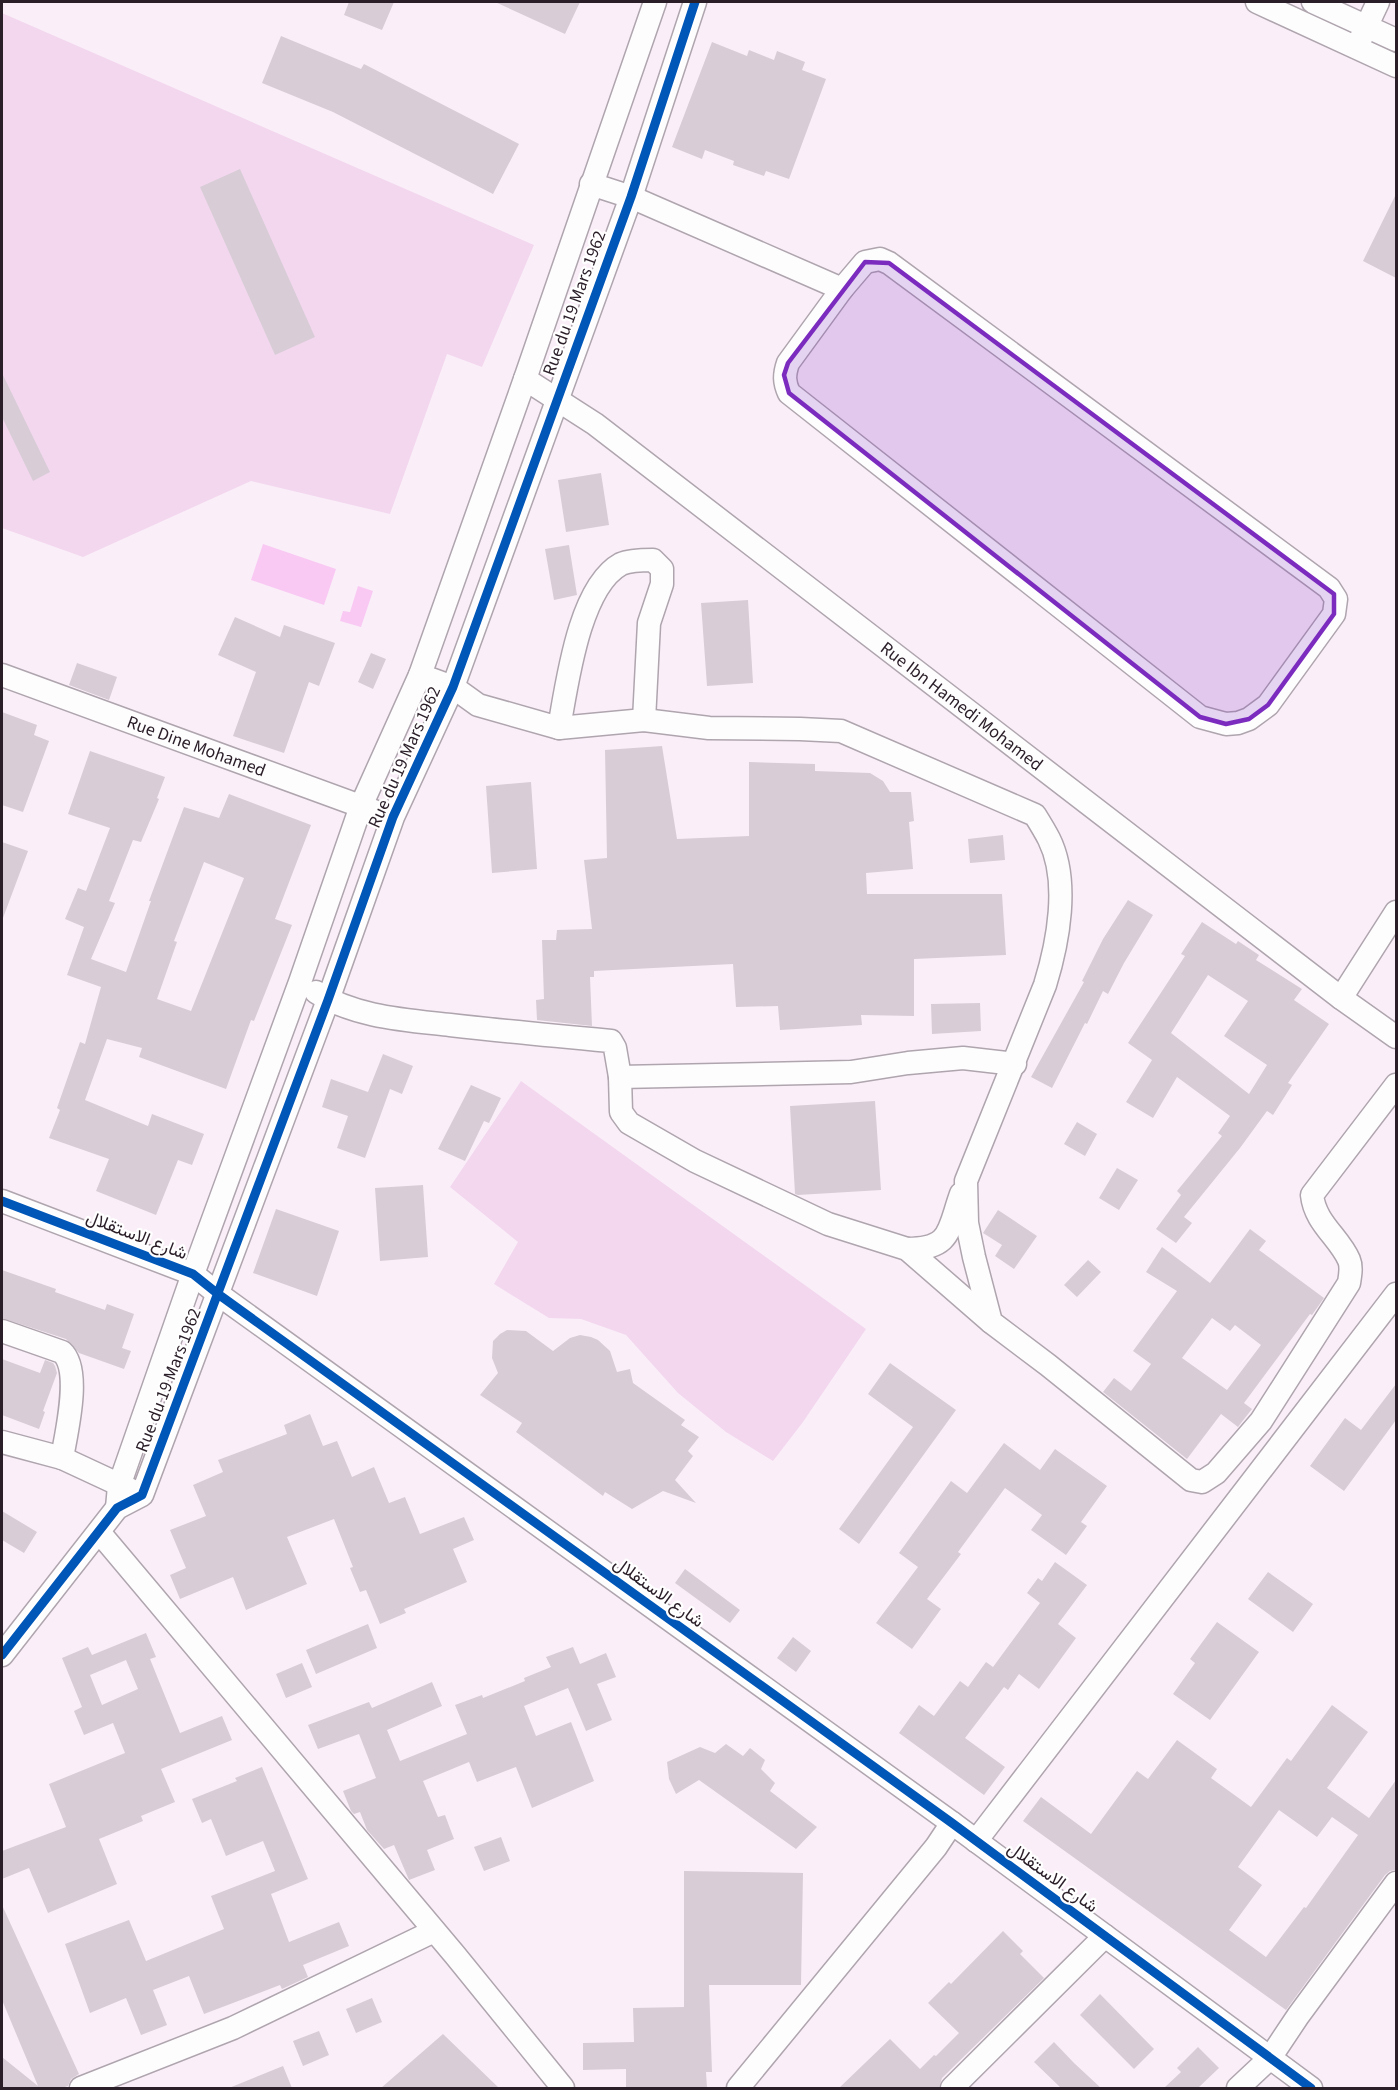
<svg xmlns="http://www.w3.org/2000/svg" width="1398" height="2090" font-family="'Source Sans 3',Vazirmatn,sans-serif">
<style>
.green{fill:#f3d7ef}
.water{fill:#f9c9f4}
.building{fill:#d8cdd6;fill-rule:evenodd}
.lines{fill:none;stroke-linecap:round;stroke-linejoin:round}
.minor-casing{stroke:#afa5ae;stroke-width:25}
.minor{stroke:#fefdfe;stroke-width:22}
.cycleway-casing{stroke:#fff;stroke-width:13}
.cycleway{stroke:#0057b8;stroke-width:9}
.marked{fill:#7b2cbf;fill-opacity:0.2;stroke:#7b2cbf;stroke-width:4.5;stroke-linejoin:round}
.labels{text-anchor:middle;stroke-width:4.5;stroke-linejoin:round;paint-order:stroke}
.street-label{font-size:18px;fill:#2a1e28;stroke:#fff}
</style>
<rect width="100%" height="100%" fill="#faeff8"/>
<!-- green -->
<path class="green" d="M 2,13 L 534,245 L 482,367 L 447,354 L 390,514 L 251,481 L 83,557 L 2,528 Z
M 521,1081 L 866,1329 L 803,1422 L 773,1461 L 726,1432 L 678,1393 L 626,1335 L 581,1319 L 549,1318 L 494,1284 L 518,1242 L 450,1187 Z"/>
<!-- water -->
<path class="water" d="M 263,544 L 336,569 L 324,605 L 251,580 Z
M 358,586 L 373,591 L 361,627 L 340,621 L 343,611 L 350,612 Z"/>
<!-- building -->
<path class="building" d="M 349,2 L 394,2 L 382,30 L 344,15 Z
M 495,2 L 580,2 L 565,34 Z
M 281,36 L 361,69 L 364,64 L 519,144 L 493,194 L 333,112 L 262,83 Z
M 712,42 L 747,56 L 749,50 L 774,60 L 777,51 L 805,62 L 802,70 L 826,79 L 789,179 L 766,171 L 764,176 L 733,165 L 734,161 L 705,150 L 702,159 L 672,147 Z
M 240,169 L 315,337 L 275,355 L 200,187 Z
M 1396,194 L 1396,278 L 1363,261 Z
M 2,373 L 50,472 L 33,481 L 2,417 Z
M 601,473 L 609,525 L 566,532 L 558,480 Z
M 569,545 L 577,595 L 554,600 L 545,549 Z
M 748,600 L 753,683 L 707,686 L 701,603 Z
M 235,617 L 280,637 L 284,625 L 335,643 L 319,686 L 309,682 L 284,753 L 233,736 L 256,672 L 218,655 Z
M 371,653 L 386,659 L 373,689 L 358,682 Z
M 77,663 L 117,677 L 109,700 L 69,685 Z
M 2,712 L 37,725 L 34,735 L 49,741 L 23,812 L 2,805 Z
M 662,746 L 677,839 L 749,836 L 749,762 L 815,764 L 815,771 L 870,773 L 883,781 L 890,792 L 911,792 L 914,821 L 909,822 L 913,869 L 866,873 L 867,894 L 1002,894 L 1006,955 L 914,959 L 914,1016 L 861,1015 L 862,1025 L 780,1030 L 778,1006 L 736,1007 L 733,964 L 594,971 L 594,977 L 590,977 L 592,1026 L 537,1020 L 536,1000 L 544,999 L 542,940 L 556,940 L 557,930 L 592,929 L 584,860 L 607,858 L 605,750 Z
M 90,751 L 165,777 L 157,798 L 159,799 L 141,842 L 133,840 L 109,901 L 115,903 L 91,959 L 126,972 L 151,901 L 149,901 L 184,807 L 219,818 L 229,794 L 311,825 L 275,919 L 292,925 L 254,1021 L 251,1020 L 226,1089 L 139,1057 L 142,1048 L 107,1039 L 85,1100 L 148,1126 L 152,1114 L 204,1134 L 192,1165 L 178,1160 L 156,1215 L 96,1191 L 109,1159 L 49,1138 L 60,1110 L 57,1108 L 80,1042 L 85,1044 L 101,987 L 67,975 L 84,927 L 65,919 L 78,888 L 86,891 L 110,828 L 68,814 ZM 204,862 L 244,878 L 191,1011 L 157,999 L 177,942 L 174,941 Z
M 531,782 L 537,869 L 492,873 L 486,786 Z
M 1003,835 L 1005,860 L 970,863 L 968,839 Z
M 2,842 L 28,851 L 3,918 L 2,917 Z
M 1128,900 L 1153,915 L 1124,963 L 1108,994 L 1103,991 L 1087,1024 L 1085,1023 L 1052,1088 L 1031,1077 L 1084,982 L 1082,981 L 1103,939 Z
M 1202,922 L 1236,944 L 1238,941 L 1259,955 L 1256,960 L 1302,989 L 1294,1000 L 1329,1024 L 1288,1083 L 1292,1085 L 1273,1115 L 1267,1111 L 1240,1148 L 1184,1217 L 1192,1223 L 1176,1243 L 1156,1229 L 1181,1195 L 1177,1191 L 1222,1136 L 1218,1133 L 1230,1116 L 1177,1077 L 1153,1118 L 1126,1102 L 1152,1060 L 1128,1043 L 1185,956 L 1181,954 ZM 1208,975 L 1248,1001 L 1224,1036 L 1267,1065 L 1249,1094 L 1171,1033 Z
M 980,1003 L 981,1031 L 932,1034 L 931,1004 Z
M 383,1054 L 413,1066 L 402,1094 L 390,1089 L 365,1158 L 337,1148 L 348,1116 L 322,1107 L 331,1079 L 368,1092 Z
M 471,1085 L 501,1098 L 489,1123 L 484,1121 L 465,1161 L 438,1149 Z
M 875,1101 L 881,1190 L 798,1195 L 795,1194 L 790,1106 Z
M 1077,1122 L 1097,1134 L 1085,1156 L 1064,1144 Z
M 1117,1168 L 1138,1180 L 1119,1210 L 1099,1198 Z
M 423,1185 L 428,1257 L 380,1261 L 375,1188 Z
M 276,1209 L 339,1231 L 317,1296 L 253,1273 Z
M 998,1210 L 1037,1236 L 1014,1269 L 995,1256 L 1002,1245 L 983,1233 Z
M 1250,1229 L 1266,1241 L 1259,1250 L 1324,1298 L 1312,1315 L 1310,1314 L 1244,1403 L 1252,1409 L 1241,1423 L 1238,1427 L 1221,1414 L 1187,1459 L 1103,1392 L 1114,1378 L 1131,1391 L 1151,1364 L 1133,1351 L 1177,1291 L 1146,1272 L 1162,1247 L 1210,1283 ZM 1212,1318 L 1230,1331 L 1235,1325 L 1261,1345 L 1227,1390 L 1182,1358 Z
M 1088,1260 L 1101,1272 L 1077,1297 L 1064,1285 Z
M 2,1270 L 56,1289 L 55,1292 L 105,1310 L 107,1304 L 134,1314 L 122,1348 L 131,1351 L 124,1369 L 79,1353 L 66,1339 L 2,1318 Z
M 507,1330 L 526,1331 L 553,1351 L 570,1338 L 580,1335 L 591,1337 L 598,1340 L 610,1351 L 617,1372 L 630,1369 L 633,1383 L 685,1420 L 681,1425 L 699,1437 L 688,1451 L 693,1456 L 675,1480 L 696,1503 L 663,1491 L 632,1509 L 605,1492 L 603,1496 L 516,1432 L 522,1423 L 480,1395 L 498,1373 L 492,1358 L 493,1341 L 500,1334 Z
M 2,1359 L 40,1373 L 45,1360 L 53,1363 L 55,1366 L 57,1373 L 43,1411 L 45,1412 L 39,1429 L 2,1415 Z
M 890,1363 L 956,1410 L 859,1544 L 839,1529 L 913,1427 L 868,1394 Z
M 1396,1384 L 1396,1420 L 1344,1491 L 1310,1466 L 1345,1418 L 1361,1430 Z
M 310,1414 L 323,1446 L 337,1441 L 352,1477 L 374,1467 L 389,1503 L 405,1497 L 420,1534 L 464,1517 L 474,1540 L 453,1549 L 467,1582 L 404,1609 L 406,1613 L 380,1624 L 366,1590 L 360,1592 L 350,1568 L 353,1567 L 334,1519 L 287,1537 L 307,1584 L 246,1610 L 233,1577 L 180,1599 L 170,1575 L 186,1568 L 170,1530 L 206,1516 L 193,1485 L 223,1472 L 218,1460 L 287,1434 L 284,1425 Z
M 1004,1443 L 1040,1470 L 1055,1449 L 1107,1486 L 1081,1522 L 1087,1526 L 1066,1555 L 1031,1530 L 1042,1515 L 1005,1488 L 958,1552 L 961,1554 L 927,1599 L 941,1609 L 912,1649 L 876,1623 L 918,1567 L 899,1553 L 951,1481 L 967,1493 Z
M 2,1511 L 37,1532 L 24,1553 L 2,1540 Z
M 1055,1562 L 1087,1585 L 1058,1624 L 1076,1638 L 1039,1689 L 1019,1674 L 1008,1690 L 1004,1687 L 965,1738 L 1005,1767 L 984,1795 L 899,1733 L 919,1705 L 934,1716 L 960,1681 L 968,1687 L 986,1662 L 993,1667 L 1040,1603 L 1027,1593 L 1038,1578 L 1042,1581 Z
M 685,1569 L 740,1610 L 730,1623 L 675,1583 Z
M 1268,1572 L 1313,1604 L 1293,1632 L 1248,1599 Z
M 1217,1622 L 1259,1652 L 1210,1720 L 1173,1694 L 1195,1663 L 1190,1659 Z
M 368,1624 L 377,1648 L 316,1674 L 306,1650 Z
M 146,1633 L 156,1657 L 150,1659 L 180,1733 L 222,1716 L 232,1740 L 161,1769 L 175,1802 L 141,1816 L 143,1821 L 99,1839 L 117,1884 L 48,1913 L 29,1868 L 2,1879 L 2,1851 L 66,1827 L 49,1784 L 125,1753 L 113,1723 L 84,1735 L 74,1711 L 82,1707 L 62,1658 L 88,1647 L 92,1655 ZM 126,1660 L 138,1689 L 102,1705 L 90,1675 Z
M 793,1637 L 811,1651 L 796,1672 L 777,1658 Z
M 573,1647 L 580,1664 L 606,1653 L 616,1677 L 597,1684 L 612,1720 L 586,1731 L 568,1688 L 524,1706 L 536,1736 L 571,1722 L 594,1781 L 532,1808 L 516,1767 L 477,1782 L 469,1762 L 423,1781 L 438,1817 L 445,1815 L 454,1839 L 427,1850 L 435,1870 L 409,1880 L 394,1845 L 384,1849 L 367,1830 L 360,1812 L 354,1814 L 351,1811 L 343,1791 L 376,1778 L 359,1734 L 318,1749 L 308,1725 L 369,1702 L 372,1708 L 432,1682 L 442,1706 L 387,1730 L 400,1761 L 467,1734 L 455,1705 L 482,1695 L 483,1698 L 525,1681 L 524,1678 L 551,1667 L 546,1657 Z
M 302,1663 L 312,1687 L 286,1698 L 276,1674 Z
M 1332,1705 L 1368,1732 L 1327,1788 L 1369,1818 L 1396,1780 L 1396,1870 L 1390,1871 L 1385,1875 L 1286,2010 L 1023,1821 L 1041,1797 L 1091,1834 L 1137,1771 L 1148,1779 L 1177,1740 L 1217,1769 L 1211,1778 L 1251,1807 L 1287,1758 L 1291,1761 ZM 1279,1810 L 1317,1837 L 1332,1817 L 1358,1835 L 1306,1908 L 1304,1907 L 1266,1957 L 1229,1930 L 1262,1885 L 1238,1867 Z
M 726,1744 L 743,1756 L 750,1748 L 765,1760 L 761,1769 L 775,1783 L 770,1791 L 817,1827 L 796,1849 L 699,1780 L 676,1794 L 669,1779 L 667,1762 L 700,1747 L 715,1753 Z
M 262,1767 L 308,1879 L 271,1894 L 289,1942 L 339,1922 L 349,1946 L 303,1965 L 308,1977 L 282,1989 L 280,1985 L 204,2014 L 189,1976 L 153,1990 L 167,2025 L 141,2035 L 126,1998 L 90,2013 L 65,1944 L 129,1920 L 146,1961 L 224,1929 L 211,1896 L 275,1871 L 263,1841 L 226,1856 L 211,1819 L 202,1823 L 192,1799 L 237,1781 L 235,1778 Z
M 501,1837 L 510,1861 L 484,1871 L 474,1847 Z
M 684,1871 L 803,1873 L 801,1985 L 709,1985 L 712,2072 L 706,2072 L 707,2088 L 626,2088 L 626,2069 L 583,2070 L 583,2043 L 634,2042 L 633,2008 L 684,2007 Z
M 2,1905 L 79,2074 L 71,2079 L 68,2086 L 62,2088 L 2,2088 L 2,2057 L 38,2086 L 2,2000 Z
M 1003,1931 L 1023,1951 L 1020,1954 L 1044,1978 L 942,2078 L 939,2088 L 839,2088 L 890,2039 L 920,2069 L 934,2055 L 936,2056 L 959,2033 L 928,2003 L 949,1982 L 951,1984 Z
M 1100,1994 L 1154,2049 L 1134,2069 L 1080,2015 Z
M 372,1998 L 382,2022 L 356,2033 L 346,2009 Z
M 319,2031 L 329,2055 L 303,2066 L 293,2041 Z
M 443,2034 L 499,2088 L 381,2088 Z
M 1054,2042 L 1074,2063 L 1101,2088 L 1061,2088 L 1034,2062 Z
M 1198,2047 L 1219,2068 L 1198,2088 L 1164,2088 L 1181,2072 L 1177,2068 Z
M 283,2066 L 292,2088 L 229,2088 Z"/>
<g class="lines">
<defs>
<g id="minor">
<path d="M 1257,2 L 1396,66"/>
<path d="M 1313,2 L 1396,40"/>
<path d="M 1361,38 L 1378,2"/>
<path d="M 591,184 L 631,197 L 842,289"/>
<path d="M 880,259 L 889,263 L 1329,588 L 1336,599 L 1334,614 L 1268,705 L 1249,719 L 1238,723 L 1226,724 L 1200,717 L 789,393 C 784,382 784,375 788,363 L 842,289 L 865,262 Z"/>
<path id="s1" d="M 525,379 L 595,424 L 1341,998 L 1396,1037"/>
<path id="s2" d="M 2,675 L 374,811"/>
<path d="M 420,675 L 453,687 L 478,705 L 559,728 L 644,720 L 709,728 L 800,729 L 841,731 L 1035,815 C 1040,823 1045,831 1049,839 C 1070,881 1058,943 1045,985 L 966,1181 L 967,1223 L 974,1257 L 991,1322 L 1048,1365 L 1191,1480 L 1202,1482 L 1216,1473 L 1261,1421 L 1349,1283 C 1350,1276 1352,1267 1349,1260 C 1339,1237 1315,1223 1312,1195 L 1396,1085"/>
<path d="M 559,728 C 567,684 579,587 621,564 C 630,560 643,560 653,560 L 662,569 L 662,584 L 649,623 L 644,720"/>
<path d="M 316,992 C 354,1017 406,1020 450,1025 C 503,1031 557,1036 611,1041 L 615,1048 L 620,1077 L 621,1112 L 629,1123 L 695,1161 L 828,1224 L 907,1249 L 991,1322"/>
<path d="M 1341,998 L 1396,912"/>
<path d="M 620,1077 L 851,1072 L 908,1063 L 963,1058 L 1015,1064"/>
<path d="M 2,1201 L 193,1274 L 218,1294 L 952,1823 L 1311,2088"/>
<path d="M 907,1249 C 952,1249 948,1230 961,1194"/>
<path d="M 2,1331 L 62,1352 C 82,1370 66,1434 62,1458"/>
<path d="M 2,1442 L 62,1458 L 133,1491"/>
<path d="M 117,1508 L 119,1486 L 193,1274 L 300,982 L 361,806 L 420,675 L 525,379 L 655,2"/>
<path d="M 99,1532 L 455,1955 L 563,2088"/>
<path d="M 2,1655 L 117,1508 L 142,1495 L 328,1000 L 393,817 L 453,687 L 631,197 L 695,2"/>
<path d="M 976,1841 L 1396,1294"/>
<path d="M 81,2088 L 233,2028 L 434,1931"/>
<path d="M 738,2088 L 936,1847 L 952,1823"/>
<path d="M 952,2088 L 1105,1936"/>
<path d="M 1238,2088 L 1270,2058 L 1298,2016 L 1396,1883"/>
</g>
</defs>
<!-- minor casing -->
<use href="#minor" class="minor-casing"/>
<!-- minor -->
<use href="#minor" class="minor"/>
<defs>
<path id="cycleway" d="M 2,1201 L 193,1274 L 218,1294 L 952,1823 L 1311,2088
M 2,1655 L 117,1508 L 142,1495 L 328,1000 L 393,817 L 453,687 L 631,197 L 695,2"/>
</defs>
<!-- cycleway casing -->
<use href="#cycleway" class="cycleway-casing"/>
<!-- cycleway -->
<use href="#cycleway" class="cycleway"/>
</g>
<!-- marked area -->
<path class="marked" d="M 865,262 L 889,263 L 1334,594 L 1334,614 L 1268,705 L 1249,719 L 1226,724 L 1200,717 L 789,393 L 784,375 L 788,363 Z"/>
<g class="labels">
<!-- street labels -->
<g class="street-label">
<text transform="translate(574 303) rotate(-70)" y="6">Rue du 19 Mars 1962</text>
<text dy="6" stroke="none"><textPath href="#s1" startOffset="546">Rue Ibn Hamedi Mohamed</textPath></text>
<text dy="6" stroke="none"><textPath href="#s2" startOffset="207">Rue Dine Mohamed</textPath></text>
<text transform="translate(404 757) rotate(-66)" y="6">Rue du 19 Mars 1962</text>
<text transform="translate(137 1235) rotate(21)" y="6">شارع الاستقلال</text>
<text transform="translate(168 1380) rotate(-69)" y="6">Rue du 19 Mars 1962</text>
<text transform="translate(659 1592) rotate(36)" y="6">شارع الاستقلال</text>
<text transform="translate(1053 1877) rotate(36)" y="6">شارع الاستقلال</text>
</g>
</g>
<!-- border -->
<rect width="1398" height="2090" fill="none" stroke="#2a1e28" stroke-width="6"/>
</svg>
